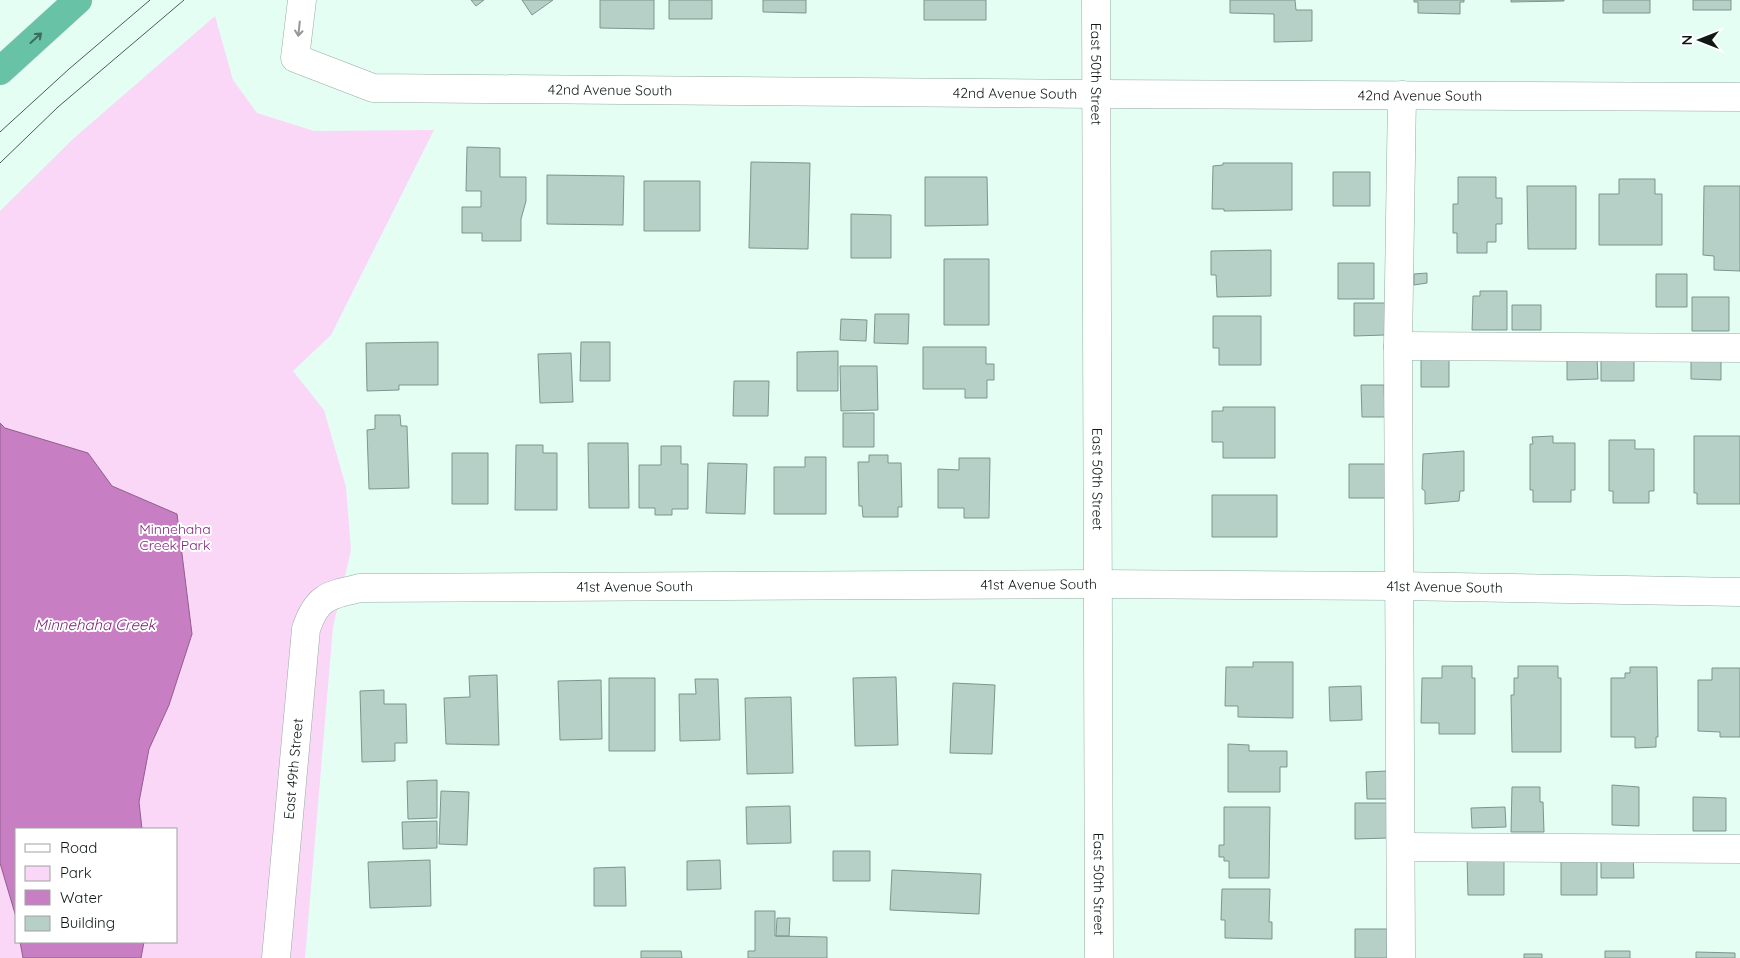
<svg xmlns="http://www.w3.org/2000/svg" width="1740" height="958" font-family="Quicksand,sans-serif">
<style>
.green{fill:#fad7f6;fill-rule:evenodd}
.water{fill:#c87ec2;stroke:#905f8e}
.building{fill:#b6d0c7;stroke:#7d968d}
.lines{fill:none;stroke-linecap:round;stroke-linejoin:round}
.minor-casing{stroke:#93aca3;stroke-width:29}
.highway-casing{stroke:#e2e3e3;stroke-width:29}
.minor{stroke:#fff;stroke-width:28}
.highway{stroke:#67c2a6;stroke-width:28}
.tram{stroke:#4d5b56;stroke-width:1}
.oneway{stroke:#939796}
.oneway2{stroke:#3b6d5e}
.labels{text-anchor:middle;stroke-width:4;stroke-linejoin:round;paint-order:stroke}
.street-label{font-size:14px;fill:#0f1815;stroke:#fff}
.park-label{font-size:14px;fill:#80287c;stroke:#fff}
.water-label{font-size:15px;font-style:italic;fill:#7d2579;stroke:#fff}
</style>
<rect width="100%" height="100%" fill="#e4fef4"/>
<!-- green -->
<path class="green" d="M 215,16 L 233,80 L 257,113 L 314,131 L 434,130 L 331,335 L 293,371 L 324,410 L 346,487 L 351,550 L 333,627 L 305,958 L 0,958 L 0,211 L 74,138 ZM 16,829 L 176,829 L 176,942 L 16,942 Z"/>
<!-- water -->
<path class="water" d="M 0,423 L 5,428 L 88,453 L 112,486 L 177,514 L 192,634 L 169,705 L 149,749 L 139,802 L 142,829 L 16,829 L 16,917 L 0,863 Z
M 20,942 L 144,942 L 141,958 L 23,958 Z"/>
<!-- building -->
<path class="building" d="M 471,0 L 484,0 L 476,6 Z
M 522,0 L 553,0 L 532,15 Z
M 600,0 L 654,0 L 654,29 L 600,28 Z
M 669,0 L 712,0 L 712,19 L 669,19 Z
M 763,0 L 806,0 L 806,13 L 763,12 Z
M 924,0 L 986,0 L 986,20 L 924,20 Z
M 1230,0 L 1295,0 L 1296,10 L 1312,10 L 1312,41 L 1274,42 L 1274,14 L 1230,13 Z
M 1414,0 L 1464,0 L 1464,2 L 1460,2 L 1460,14 L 1418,13 L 1418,2 L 1414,2 Z
M 1511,0 L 1564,0 L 1564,1 L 1511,2 Z
M 1603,0 L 1650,0 L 1650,13 L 1603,13 Z
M 1693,0 L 1731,0 L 1731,10 L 1693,10 Z
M 467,147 L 500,148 L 500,177 L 526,177 L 526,201 L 521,219 L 521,241 L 482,241 L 482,233 L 462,233 L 462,207 L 481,207 L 481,191 L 466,191 Z
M 751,162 L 810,163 L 808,249 L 749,248 Z
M 1223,163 L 1292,163 L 1292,210 L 1224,211 L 1224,209 L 1212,209 L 1213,166 L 1223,165 Z
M 1333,172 L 1370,172 L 1370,206 L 1333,206 Z
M 547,175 L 624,176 L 623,225 L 547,224 Z
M 925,177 L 987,177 L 988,225 L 925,226 Z
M 1458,177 L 1496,177 L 1496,198 L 1502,198 L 1502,224 L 1496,224 L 1496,242 L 1487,242 L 1487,253 L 1457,253 L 1457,233 L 1453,233 L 1453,204 L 1458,204 Z
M 1619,179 L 1655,179 L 1655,194 L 1662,194 L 1662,245 L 1599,245 L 1599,194 L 1619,194 Z
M 644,181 L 700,181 L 700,231 L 644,231 Z
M 1527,186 L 1576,186 L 1576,249 L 1528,249 Z
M 1704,186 L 1740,186 L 1740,271 L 1714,270 L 1714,256 L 1703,255 Z
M 851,214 L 891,215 L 891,258 L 851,258 Z
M 1271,250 L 1271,296 L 1217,297 L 1216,275 L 1211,275 L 1211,251 Z
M 944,259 L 989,259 L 989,325 L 944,325 Z
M 1338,263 L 1374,263 L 1374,299 L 1338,299 Z
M 1427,273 L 1427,283 L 1414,285 L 1414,274 Z
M 1656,274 L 1687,274 L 1687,307 L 1656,307 Z
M 1480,291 L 1507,291 L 1507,330 L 1472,330 L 1473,296 L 1480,296 Z
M 1692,297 L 1729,297 L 1729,331 L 1692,331 Z
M 1354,303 L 1385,303 L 1385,335 L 1354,336 Z
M 1512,305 L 1541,305 L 1541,330 L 1512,330 Z
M 875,314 L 909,314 L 908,344 L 874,343 Z
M 1213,316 L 1261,316 L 1261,365 L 1219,365 L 1219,348 L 1213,348 Z
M 841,319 L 867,320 L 866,341 L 840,340 Z
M 438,342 L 438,385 L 399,385 L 399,390 L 367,391 L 366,343 Z
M 581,342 L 610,342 L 610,381 L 580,381 Z
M 923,347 L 986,347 L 986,364 L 994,364 L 994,380 L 987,380 L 987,398 L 965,398 L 965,389 L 923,389 Z
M 838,351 L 838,391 L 797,391 L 797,352 Z
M 571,353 L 573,402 L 540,403 L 538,354 Z
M 1634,356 L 1634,381 L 1601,381 L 1601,357 Z
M 1691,356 L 1721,356 L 1721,380 L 1691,379 Z
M 1421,357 L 1449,357 L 1449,387 L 1421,387 Z
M 1567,358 L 1597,358 L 1598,379 L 1567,380 Z
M 840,366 L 877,366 L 878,410 L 841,411 Z
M 734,381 L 769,381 L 768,416 L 733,416 Z
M 1361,385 L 1384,385 L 1385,417 L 1362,417 Z
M 1223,407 L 1275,407 L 1275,458 L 1223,458 L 1223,442 L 1212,442 L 1212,411 L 1223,411 Z
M 843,413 L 874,413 L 874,447 L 843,447 Z
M 375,415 L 400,415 L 401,426 L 407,426 L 409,488 L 369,489 L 367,430 L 375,429 Z
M 1553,436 L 1553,443 L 1575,443 L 1575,490 L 1571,490 L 1571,502 L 1533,502 L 1533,490 L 1530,490 L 1530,444 L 1533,444 L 1532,437 Z
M 1694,436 L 1740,436 L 1740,504 L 1697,504 L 1697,493 L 1694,493 Z
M 1609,440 L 1635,440 L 1635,449 L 1654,449 L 1654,491 L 1649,491 L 1649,503 L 1613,503 L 1613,491 L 1609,491 Z
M 588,443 L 628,443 L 629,508 L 589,508 Z
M 516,445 L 543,445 L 543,453 L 557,453 L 557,510 L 515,510 Z
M 661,446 L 681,446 L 681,464 L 688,464 L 688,509 L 672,509 L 672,515 L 655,515 L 655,508 L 639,508 L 639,465 L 661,465 Z
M 1464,451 L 1464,491 L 1460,491 L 1459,501 L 1425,504 L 1425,491 L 1422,489 L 1423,454 Z
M 452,453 L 488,453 L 488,504 L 452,504 Z
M 869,455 L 888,455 L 888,463 L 901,463 L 902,507 L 898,507 L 898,517 L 863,517 L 862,506 L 859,506 L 858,462 L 869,462 Z
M 805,457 L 826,457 L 826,514 L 774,514 L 774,467 L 805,467 Z
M 959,458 L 990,458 L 989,518 L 964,518 L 964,508 L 938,508 L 938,469 L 959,470 Z
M 708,463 L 747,464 L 745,514 L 706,513 Z
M 1349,464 L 1387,464 L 1387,498 L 1349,498 Z
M 1212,495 L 1277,495 L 1277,537 L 1212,537 Z
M 1253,662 L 1293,662 L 1293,718 L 1238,717 L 1238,706 L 1225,706 L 1226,667 L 1253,667 Z
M 1442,666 L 1472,666 L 1472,678 L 1475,678 L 1475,734 L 1439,734 L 1439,723 L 1421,723 L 1422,678 L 1442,678 Z
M 1518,666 L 1558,666 L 1558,678 L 1561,678 L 1561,752 L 1512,752 L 1511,695 L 1514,695 L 1514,678 L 1518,678 Z
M 1630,667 L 1657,667 L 1658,737 L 1656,737 L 1656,747 L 1635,748 L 1635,737 L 1611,737 L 1611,678 L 1625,678 L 1625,673 L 1630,673 Z
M 1712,668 L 1740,668 L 1740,737 L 1720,737 L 1720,732 L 1698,731 L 1698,680 L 1712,680 Z
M 497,675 L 499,745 L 446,744 L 444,698 L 470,697 L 469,676 Z
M 896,677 L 898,745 L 855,746 L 853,678 Z
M 609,678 L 655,678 L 655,751 L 609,751 Z
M 695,679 L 718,679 L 720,740 L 680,741 L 679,694 L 696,694 Z
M 601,680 L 602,739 L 560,740 L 558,681 Z
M 953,683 L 995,685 L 992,754 L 950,753 Z
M 1361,686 L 1362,720 L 1330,721 L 1329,687 Z
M 384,690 L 384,704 L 406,704 L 407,743 L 395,743 L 395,761 L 362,762 L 360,691 Z
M 791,697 L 793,773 L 747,774 L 745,698 Z
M 1228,744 L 1249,745 L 1249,751 L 1287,751 L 1287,767 L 1280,767 L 1280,792 L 1228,792 Z
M 1387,771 L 1387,799 L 1367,799 L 1366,772 Z
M 437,780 L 437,818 L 408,819 L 407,781 Z
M 1612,785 L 1639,787 L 1639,826 L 1612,825 Z
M 1512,787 L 1540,787 L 1540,802 L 1543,802 L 1544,832 L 1511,832 Z
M 441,791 L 469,792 L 467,845 L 439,844 Z
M 1693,797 L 1726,798 L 1726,831 L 1693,831 Z
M 1355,803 L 1387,803 L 1388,838 L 1355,839 Z
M 790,806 L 791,843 L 747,844 L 746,807 Z
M 1224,807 L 1270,807 L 1269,878 L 1229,878 L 1229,861 L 1224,861 L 1224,857 L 1219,857 L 1219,845 L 1224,845 Z
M 1505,807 L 1506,827 L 1472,828 L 1471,808 Z
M 437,821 L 437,848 L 403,849 L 402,822 Z
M 833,851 L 870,851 L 870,881 L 833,881 Z
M 1504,855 L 1504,895 L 1468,895 L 1467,856 Z
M 1601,855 L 1633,855 L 1634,878 L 1601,878 Z
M 1561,856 L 1597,856 L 1597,895 L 1561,895 Z
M 430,860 L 431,906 L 370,908 L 368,862 Z
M 720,860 L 721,889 L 687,890 L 687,861 Z
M 625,867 L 626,906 L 594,906 L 594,868 Z
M 892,870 L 981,874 L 979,914 L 890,910 Z
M 1222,889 L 1270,889 L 1269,922 L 1272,922 L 1272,939 L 1225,938 L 1225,920 L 1221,920 Z
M 755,911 L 775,911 L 775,936 L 827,937 L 827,958 L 748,958 L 748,951 L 755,951 Z
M 777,918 L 790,918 L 789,936 L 776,936 Z
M 1355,929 L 1387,929 L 1387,958 L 1355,958 Z
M 641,951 L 681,951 L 682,958 L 641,958 Z
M 1605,951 L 1630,951 L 1630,958 L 1605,958 Z
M 1696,952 L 1735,953 L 1735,958 L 1696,958 Z
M 1524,954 L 1542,954 L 1542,958 L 1524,958 Z"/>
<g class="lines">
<defs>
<g id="minor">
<path id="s1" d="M 302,0 L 295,58 L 373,88 L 1096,94 L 1740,97"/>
<path id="s2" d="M 1096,0 L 1099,958"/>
<path d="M 1398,346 L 1740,348"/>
<path d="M 1401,847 L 1740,849"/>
<path id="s3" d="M 276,958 L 306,629 C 317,596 329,595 360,588 L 1098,584 L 1398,586 L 1740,592"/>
<path d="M 1401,958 L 1398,346 L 1402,95"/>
</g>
<path id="highway" d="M 0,71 L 78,0"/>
</defs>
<!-- minor casing -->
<use href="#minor" class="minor-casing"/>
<!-- highway casing -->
<use href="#highway" class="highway-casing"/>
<!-- minor -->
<use href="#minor" class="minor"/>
<!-- highway -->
<use href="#highway" class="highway"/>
<!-- tram -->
<path class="tram" d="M 0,132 L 69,69 L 150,0
M 0,163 L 58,107 L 184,0"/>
</g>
<!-- one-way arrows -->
<defs><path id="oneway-shaft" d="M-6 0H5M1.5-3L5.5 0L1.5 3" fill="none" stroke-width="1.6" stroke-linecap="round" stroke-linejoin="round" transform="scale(1.25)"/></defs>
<use class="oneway" href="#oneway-shaft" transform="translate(299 29) rotate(96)"/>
<use class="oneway2" href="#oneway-shaft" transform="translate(36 38) rotate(-42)"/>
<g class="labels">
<!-- street labels -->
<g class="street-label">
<text dy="5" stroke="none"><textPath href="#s2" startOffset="74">East 50th Street</textPath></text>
<text dy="5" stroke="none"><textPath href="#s1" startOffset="379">42nd Avenue South</textPath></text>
<text dy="5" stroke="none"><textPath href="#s1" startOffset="784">42nd Avenue South</textPath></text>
<text dy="5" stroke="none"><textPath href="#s1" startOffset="1189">42nd Avenue South</textPath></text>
<text dy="5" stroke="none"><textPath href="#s2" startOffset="479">East 50th Street</textPath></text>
<text dy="5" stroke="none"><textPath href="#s3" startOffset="1082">41st Avenue South</textPath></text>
<text dy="5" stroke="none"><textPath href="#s3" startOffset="678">41st Avenue South</textPath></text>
<text dy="5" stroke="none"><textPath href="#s3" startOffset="1488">41st Avenue South</textPath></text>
<text dy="5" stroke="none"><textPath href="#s3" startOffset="190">East 49th Street</textPath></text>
<text dy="5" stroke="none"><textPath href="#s2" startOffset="884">East 50th Street</textPath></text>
</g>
<!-- park labels -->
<g class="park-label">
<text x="175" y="534">Minnehaha<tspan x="175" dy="16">Creek Park</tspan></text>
</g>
<!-- water labels -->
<g class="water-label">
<text x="95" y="630">Minnehaha Creek</text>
</g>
</g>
<!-- legend -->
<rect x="15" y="828" width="162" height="115" fill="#ffffff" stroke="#9fa3a1"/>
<rect x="25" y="844" width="25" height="8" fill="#ffffff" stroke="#9fa3a1"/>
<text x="60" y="853" font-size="15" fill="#0f1815">Road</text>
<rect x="25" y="866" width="25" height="15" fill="#fad7f6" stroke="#9fa3a1"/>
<text x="60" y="878" font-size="15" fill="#0f1815">Park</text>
<rect x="25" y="890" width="25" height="15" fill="#c87ec2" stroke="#9fa3a1"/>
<text x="60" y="903" font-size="15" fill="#0f1815">Water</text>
<rect x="25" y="916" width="25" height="15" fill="#b6d0c7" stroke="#9fa3a1"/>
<text x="60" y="928" font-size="15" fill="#0f1815">Building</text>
<!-- north arrow -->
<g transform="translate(1700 40) rotate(270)" stroke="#ffffff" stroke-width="4" paint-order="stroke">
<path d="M0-4L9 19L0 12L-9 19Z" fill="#0f1815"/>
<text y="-8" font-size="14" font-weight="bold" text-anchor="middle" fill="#0f1815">N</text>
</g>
</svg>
